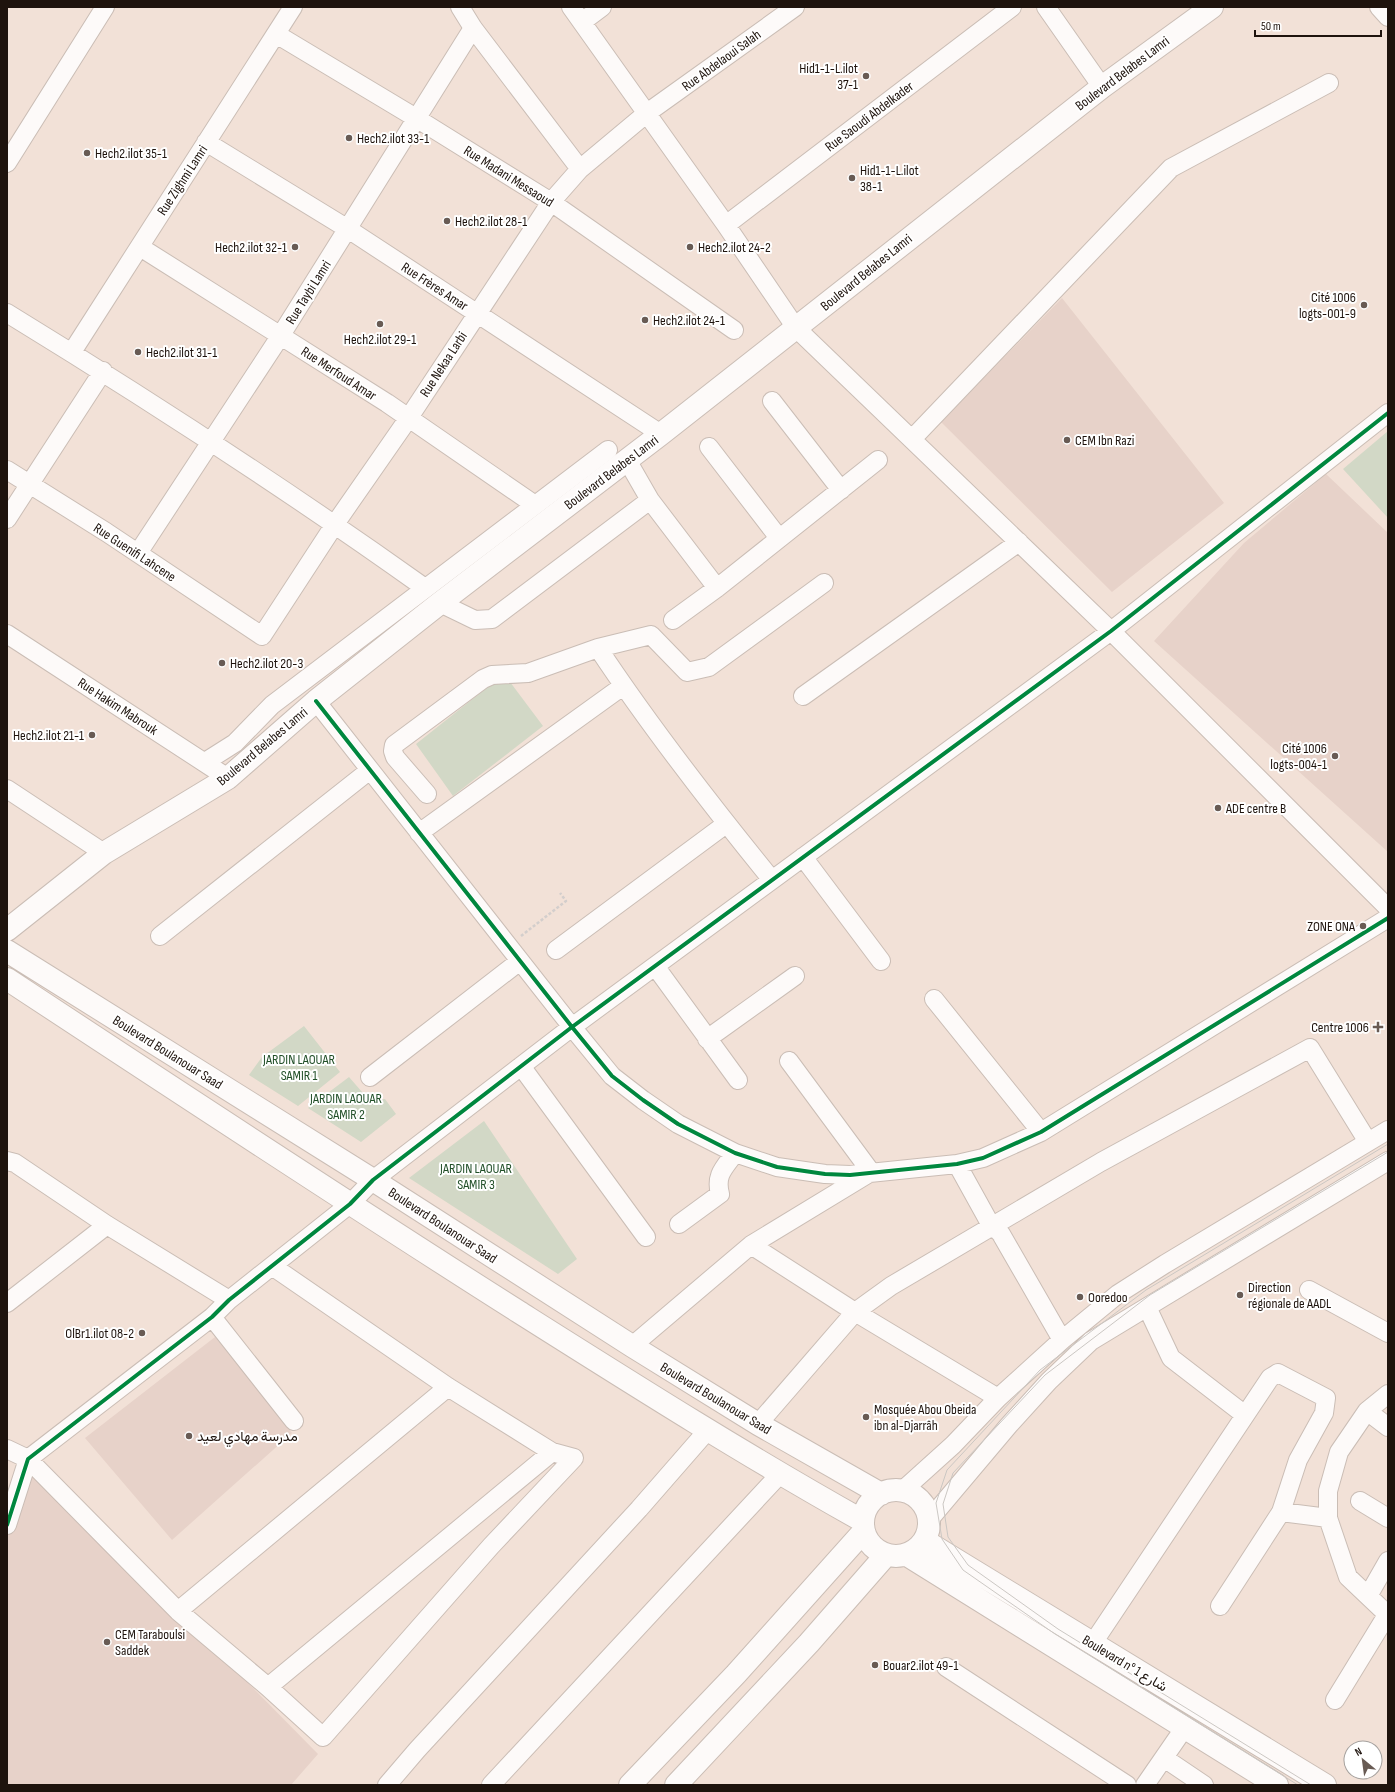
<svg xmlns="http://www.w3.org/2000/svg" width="1395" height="1792" font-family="'Sofia Sans Condensed',Vazirmatn,sans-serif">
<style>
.education{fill:#e7d2c9}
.green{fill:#d2d8c6}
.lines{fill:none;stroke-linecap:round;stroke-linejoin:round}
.minor-casing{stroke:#cabdb5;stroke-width:20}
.major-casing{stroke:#cabdb5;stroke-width:24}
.path{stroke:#d3cecc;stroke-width:2.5;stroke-dasharray:3 2;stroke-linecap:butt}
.minor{stroke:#fdfaf9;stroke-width:18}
.major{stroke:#fdfaf9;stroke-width:22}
.tram{stroke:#cbc7c3;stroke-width:1}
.cycleway-casing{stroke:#fff;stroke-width:6}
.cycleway{stroke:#00873e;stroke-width:4}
.poi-dot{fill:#685b54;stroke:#fff;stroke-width:1.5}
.labels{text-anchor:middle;stroke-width:4;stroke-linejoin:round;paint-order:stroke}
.street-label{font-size:14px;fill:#1e130d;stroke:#fff}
.poi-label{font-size:14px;fill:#1e130d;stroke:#fff;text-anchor:start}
.park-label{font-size:14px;fill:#214f28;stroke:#fff}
</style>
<rect width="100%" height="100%" fill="#f2e1d7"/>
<!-- education -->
<path class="education" d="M 1062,298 L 1224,503 L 1112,592 L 941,422 Z
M 1326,474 L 1388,533 L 1388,852 L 1154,641 L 1244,543 Z
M 215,1337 L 292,1433 L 172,1540 L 85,1438 Z
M 28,1459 L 318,1754 L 291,1785 L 7,1785 L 7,1530 Z"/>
<!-- green -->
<path class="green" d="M 1388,431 L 1388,518 L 1343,469 Z
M 504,674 L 543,726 L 453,796 L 416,744 Z
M 304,1026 L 340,1072 L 298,1106 L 249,1075 L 262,1057 Z
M 349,1077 L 369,1100 L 385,1099 L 396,1114 L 361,1142 L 308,1108 Z
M 484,1121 L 577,1259 L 558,1274 L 409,1178 Z"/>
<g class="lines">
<defs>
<path id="minor" d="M 460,7 L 473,28 L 580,169
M 571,7 L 726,225 L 796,328 L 1111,631 L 1388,908
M 1046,7 L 1102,87
M 1379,7 L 1388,17
M 582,22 L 602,7
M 276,34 L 416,118 L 551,202 L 734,330
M 206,142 L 348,229 L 661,434
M 7,163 L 105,7
M 726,225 L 1012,7
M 140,247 L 387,403 L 535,505
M 7,313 C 149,400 289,491 425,588
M 72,352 L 293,7
M 772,401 L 841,490
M 912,439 L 1171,168 L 1329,83
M 709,447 L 779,538
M 627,460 L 650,500 L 717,588
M 7,470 L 106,532 L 262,636 L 335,524 L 408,419 L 551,202 L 580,169 L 647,113 L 795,7
M 7,519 L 103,371
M 138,553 L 281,335 L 473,28
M 440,603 L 475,620 L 492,619 L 650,500
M 673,620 L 717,588 L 878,460
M 7,634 L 228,778
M 598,648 C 651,728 711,805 772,880
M 803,696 L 1019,542
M 316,701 L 572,1027 L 612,1076 L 643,1100 L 678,1124 L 735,1153 L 777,1167 L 825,1174 L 850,1175 L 957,1164 L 983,1158 L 1041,1132 L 1388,918
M 205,762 L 235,743 L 272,705 L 608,450
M 7,789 L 104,853
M 427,794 L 395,757 L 393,751 L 394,745 L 483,679 L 492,675 L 528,673 L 598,648 L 651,635 L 687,672 L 709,667 L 824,583
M 419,833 L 623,686
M 803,857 L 881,961
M 160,936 L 370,770
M 556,950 L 726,824
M 655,966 L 738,1080
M 934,999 L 1041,1132
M 707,1039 L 795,976
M 521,1066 L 646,1237
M 370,1077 L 520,961
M 7,1161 L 15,1163 L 107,1225 L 229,1300
M 957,1164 L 988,1220 L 1001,1234 L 1062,1340
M 679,1224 L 720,1194 C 715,1175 724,1168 735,1153
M 751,1245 L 855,1312 L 998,1398
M 1309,1290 L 1388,1333
M 7,1303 L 107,1225
M 1147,1307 L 1171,1358 L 1245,1415
M 212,1317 L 294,1421
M 632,1346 L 751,1245 L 871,1172 L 789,1061
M 1388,1394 L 1367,1411 L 1339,1452 L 1328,1491 L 1328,1518 L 1348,1577 L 1388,1615
M 1367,1411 L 1388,1427
M 758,1424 L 855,1312 L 891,1286 L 1101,1162 L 1310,1048 L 1368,1142
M 7,1449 L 28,1459 L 178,1611 L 268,1687 L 323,1737 L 491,1546 L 574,1458 L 552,1452 L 448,1387 L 272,1266
M 902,1491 L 953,1445 L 998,1398 L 1062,1340 L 1118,1294 L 1165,1264 L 1388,1130
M 1360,1501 L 1388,1518
M 1281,1512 L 1328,1518
M 929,1520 L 1009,1425 L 1049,1381 L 1091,1341 L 1388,1161
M 7,1525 L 28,1459 L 212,1317 L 229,1300 L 350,1204 L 373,1180 L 572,1027 L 1111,631 L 1388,413
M 1368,1596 L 1388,1561
M 178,1611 L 448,1387
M 1093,1643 L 1270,1378 L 1278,1373 L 1326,1398 L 1324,1413 L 1298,1460 L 1281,1512 L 1220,1606
M 946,1667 L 1127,1785
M 268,1687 L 552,1452
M 1335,1700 L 1387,1615
M 1164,1758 L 1204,1785
M 387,1785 L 417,1750 L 639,1509 L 707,1431
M 491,1785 L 780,1474
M 1145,1785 L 1185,1727"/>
<path id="major" d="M 7,930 L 104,853 L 228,778 L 316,701 L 440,603 L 661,434 L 1102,87 L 1212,7
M 7,951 L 373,1180 L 632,1346 L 758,1424 L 881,1494
M 7,979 C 177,1091 347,1203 519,1312 C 633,1384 745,1455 863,1521
M863 1523a33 33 0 1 1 66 0a33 33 0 1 1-66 0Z
M 925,1541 L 1325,1785
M 907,1555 L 1277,1785
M 630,1785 L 736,1674 L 864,1531
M 676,1785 L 809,1643 L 886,1555"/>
</defs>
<!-- minor casing -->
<use href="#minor" class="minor-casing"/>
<!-- major casing -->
<use href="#major" class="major-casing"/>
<!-- path -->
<path class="path" d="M 521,936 L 566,901 L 560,893"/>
<!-- minor -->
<use href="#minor" class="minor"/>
<!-- major -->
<use href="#major" class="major"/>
<!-- tram -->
<path class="tram" d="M 1298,1785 L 1055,1634 L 963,1570 L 942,1539 L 936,1503 L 947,1470 L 1040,1370 L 1146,1290 L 1388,1144
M 1311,1785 L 1058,1629 L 968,1565 L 948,1537 L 943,1504 L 953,1473 L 1045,1375 L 1150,1295 L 1388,1152"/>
<defs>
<path id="cycleway" d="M 316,701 L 572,1027 L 612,1076 L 643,1100 L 678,1124 L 735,1153 L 777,1167 L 825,1174 L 850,1175 L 957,1164 L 983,1158 L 1041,1132 L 1388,918
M 7,1525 L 28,1459 L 212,1317 L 229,1300 L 350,1204 L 373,1180 L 572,1027 L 1111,631 L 1388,413"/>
</defs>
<!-- cycleway casing -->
<use href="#cycleway" class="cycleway-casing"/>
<!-- cycleway -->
<use href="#cycleway" class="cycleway"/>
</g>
<!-- markers -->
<g class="poi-dot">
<circle cx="866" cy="76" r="4"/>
<circle cx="349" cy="138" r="4"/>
<circle cx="87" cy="153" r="4"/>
<circle cx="852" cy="178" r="4"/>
<circle cx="447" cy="221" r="4"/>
<circle cx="295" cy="247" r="4"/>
<circle cx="690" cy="247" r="4"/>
<circle cx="1364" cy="305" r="4"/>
<circle cx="645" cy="320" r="4"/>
<circle cx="380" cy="324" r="4"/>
<circle cx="138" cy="352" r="4"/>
<circle cx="1067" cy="440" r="4"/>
<circle cx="222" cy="663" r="4"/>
<circle cx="92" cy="735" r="4"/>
<circle cx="1335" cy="756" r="4"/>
<circle cx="1218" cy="808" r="4"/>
<circle cx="1363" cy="926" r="4"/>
<path d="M1376 1021h4v4h4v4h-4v4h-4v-4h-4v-4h4z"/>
<circle cx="1240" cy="1295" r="4"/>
<circle cx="1080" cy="1297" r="4"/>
<circle cx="142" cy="1333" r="4"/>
<circle cx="866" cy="1417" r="4"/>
<circle cx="189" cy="1436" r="4"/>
<circle cx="107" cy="1642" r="4"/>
<circle cx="875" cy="1665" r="4"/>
</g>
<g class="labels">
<!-- street labels -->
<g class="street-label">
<text transform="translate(721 60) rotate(-36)" y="5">Rue Abdelaoui Salah</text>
<text transform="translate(1122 73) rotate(-37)" y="5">Boulevard Belabes Lamri</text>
<text transform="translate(869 116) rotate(-37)" y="5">Rue Saoudi Abdelkader</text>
<text transform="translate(509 176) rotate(32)" y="5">Rue Madani Messaoud</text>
<text transform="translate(182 180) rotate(-57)" y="5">Rue Zighmi Lamri</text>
<text transform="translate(866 272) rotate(-39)" y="5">Boulevard Belabes Lamri</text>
<text transform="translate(435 286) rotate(33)" y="5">Rue Frères Amar</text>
<text transform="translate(308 292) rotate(-58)" y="5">Rue Taybi Lamri</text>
<text transform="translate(443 364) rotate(-57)" y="5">Rue Nekaa Larbi</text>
<text transform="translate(339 373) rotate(33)" y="5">Rue Merfoud Amar</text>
<text transform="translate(611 472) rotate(-37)" y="5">Boulevard Belabes Lamri</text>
<text transform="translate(135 552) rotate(33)" y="5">Rue Guenifi Lahcene</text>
<text transform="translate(118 706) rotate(33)" y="5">Rue Hakim Mabrouk</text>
<text transform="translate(262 746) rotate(-40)" y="5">Boulevard Belabes Lamri</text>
<text transform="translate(168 1052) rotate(32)" y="5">Boulevard Boulanouar Saad</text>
<text transform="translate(443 1225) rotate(33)" y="5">Boulevard Boulanouar Saad</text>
<text transform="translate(716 1398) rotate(31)" y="5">Boulevard Boulanouar Saad</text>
<text transform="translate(1125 1663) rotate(31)" y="5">Boulevard n° شارع 1</text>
</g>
<!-- poi labels -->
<g class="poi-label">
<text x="858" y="73" text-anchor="end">Hid1-1-L.ilot<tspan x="858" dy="16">37-1</tspan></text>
<text x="357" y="143">Hech2.ilot 33-1</text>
<text x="95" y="158">Hech2.ilot 35-1</text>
<text x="860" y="175">Hid1-1-L.ilot<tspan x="860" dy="16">38-1</tspan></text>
<text x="455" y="226">Hech2.ilot 28-1</text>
<text x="287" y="252" text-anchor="end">Hech2.ilot 32-1</text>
<text x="698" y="252">Hech2.ilot 24-2</text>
<text x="1356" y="302" text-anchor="end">Cité 1006<tspan x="1356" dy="16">logts-001-9</tspan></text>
<text x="653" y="325">Hech2.ilot 24-1</text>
<text x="380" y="344" text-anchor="middle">Hech2.ilot 29-1</text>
<text x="146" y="357">Hech2.ilot 31-1</text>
<text x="1075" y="445">CEM Ibn Razi</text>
<text x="230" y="668">Hech2.ilot 20-3</text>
<text x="84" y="740" text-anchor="end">Hech2.ilot 21-1</text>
<text x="1327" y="753" text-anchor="end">Cité 1006<tspan x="1327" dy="16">logts-004-1</tspan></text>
<text x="1226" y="813">ADE centre B</text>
<text x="1355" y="931" text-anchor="end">ZONE ONA</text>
<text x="1369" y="1032" text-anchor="end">Centre 1006</text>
<text x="1248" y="1292">Direction<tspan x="1248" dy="16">régionale de AADL</tspan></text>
<text x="1088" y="1302">Ooredoo</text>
<text x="134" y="1338" text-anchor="end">OlBr1.ilot 08-2</text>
<text x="874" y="1414">Mosquée Abou Obeida<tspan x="874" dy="16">ibn al-Djarrâh</tspan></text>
<text x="197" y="1441">مدرسة مهادي لعيد</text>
<text x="115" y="1639">CEM Taraboulsi<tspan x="115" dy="16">Saddek</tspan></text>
<text x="883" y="1670">Bouar2.ilot 49-1</text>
</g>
<!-- park labels -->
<g class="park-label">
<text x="299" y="1064">JARDIN LAOUAR<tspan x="299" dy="16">SAMIR 1</tspan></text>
<text x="346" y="1103">JARDIN LAOUAR<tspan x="346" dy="16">SAMIR 2</tspan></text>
<text x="476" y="1173">JARDIN LAOUAR<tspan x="476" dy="16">SAMIR 3</tspan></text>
</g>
</g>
<!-- border -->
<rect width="1395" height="1792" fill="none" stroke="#1e130d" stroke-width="16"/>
<!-- north arrow -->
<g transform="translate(1363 1760) rotate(331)"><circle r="19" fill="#ffffff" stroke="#a5a19e"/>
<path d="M0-3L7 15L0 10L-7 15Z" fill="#685b54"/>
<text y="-6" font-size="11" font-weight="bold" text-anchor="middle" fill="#1e130d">N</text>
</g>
<!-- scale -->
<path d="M1255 30v6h126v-6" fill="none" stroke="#1e130d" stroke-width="2"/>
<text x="1261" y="30" font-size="12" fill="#1e130d" stroke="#ffffff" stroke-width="3" paint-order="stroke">50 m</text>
</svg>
